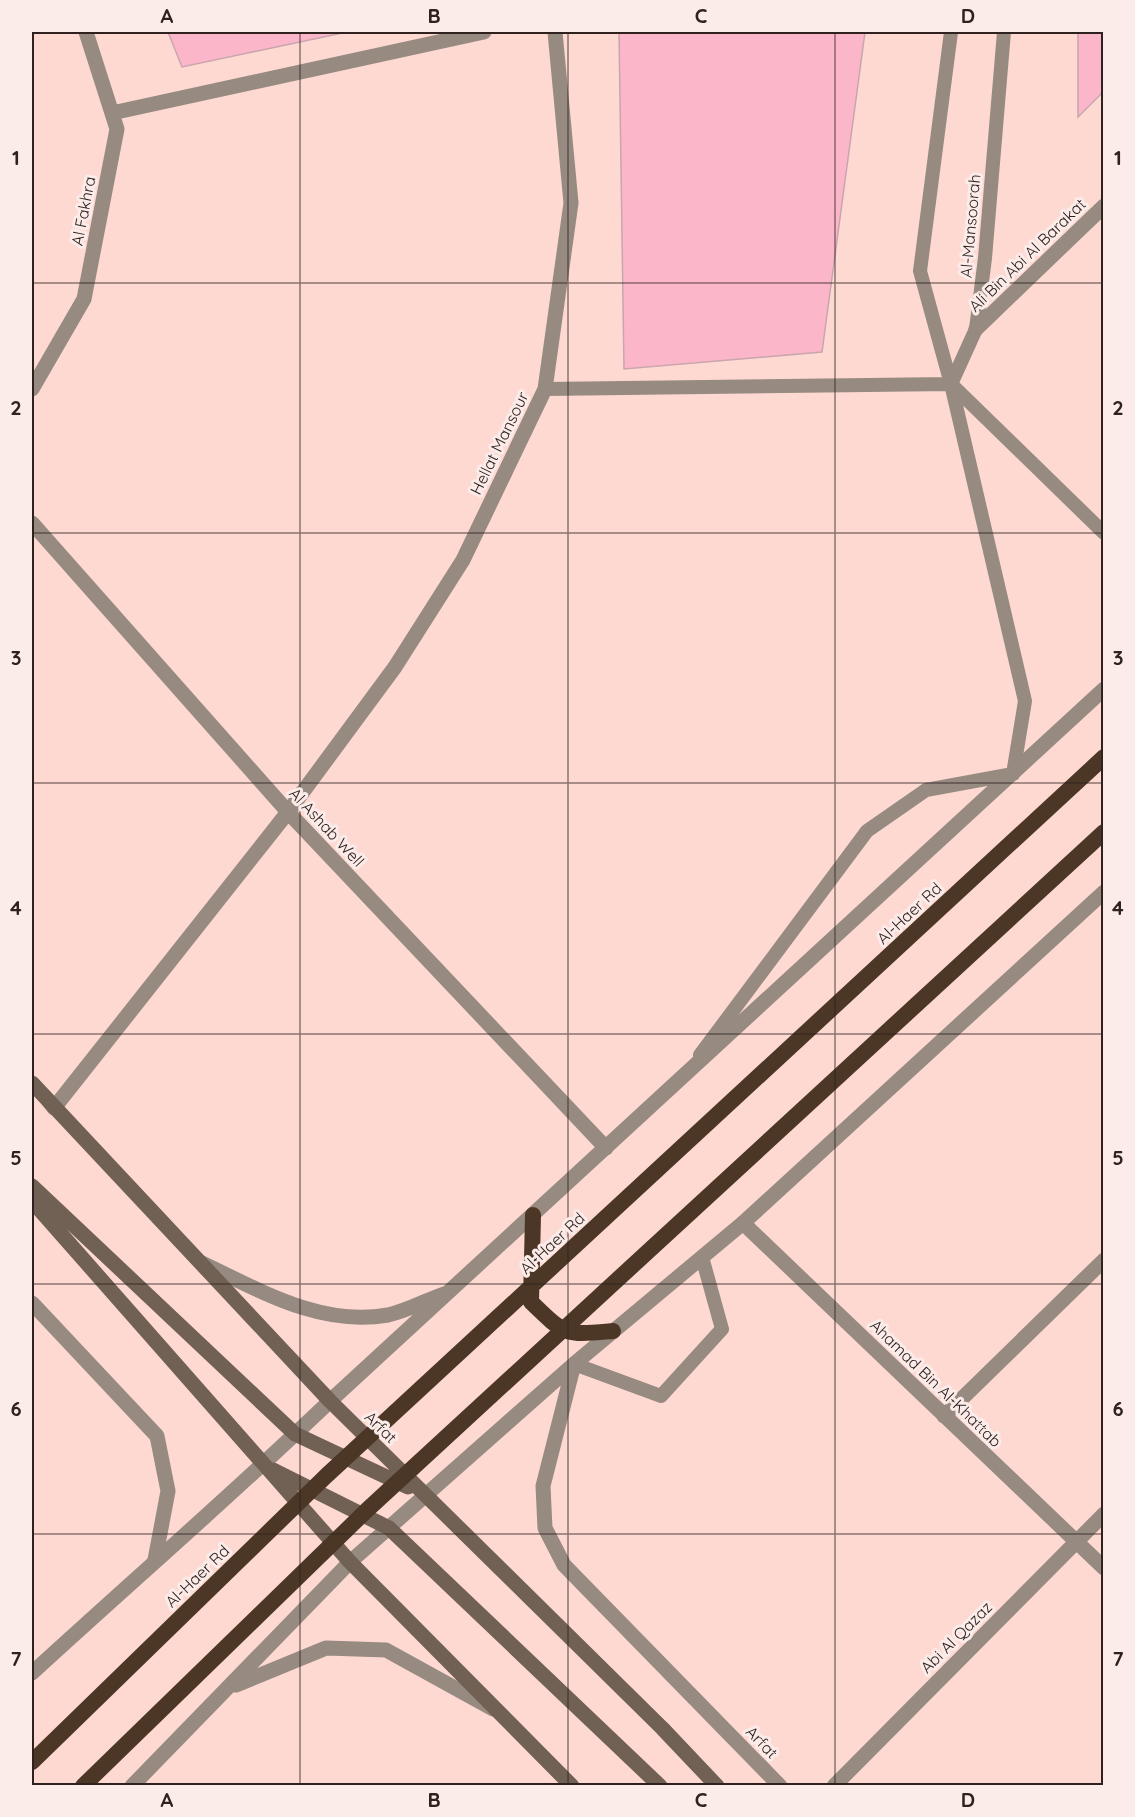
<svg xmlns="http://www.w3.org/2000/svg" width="1135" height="1817" font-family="Quicksand,sans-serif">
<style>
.building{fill:#fbb7c9;stroke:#c9a5ae;stroke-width:1.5}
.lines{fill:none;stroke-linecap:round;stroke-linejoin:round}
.service{stroke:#968a81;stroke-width:14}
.minor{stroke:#968a81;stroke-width:15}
.tertiary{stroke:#968a81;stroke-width:15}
.secondary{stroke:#716054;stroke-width:15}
.trunk{stroke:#4c3726;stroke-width:16}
.grid{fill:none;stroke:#2e211e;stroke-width:1.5;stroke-opacity:0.55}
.labels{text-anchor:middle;stroke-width:6;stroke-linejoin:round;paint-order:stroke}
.street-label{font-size:16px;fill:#2e211e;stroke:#fbece9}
.neatline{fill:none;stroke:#2e211e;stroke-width:2}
.grid-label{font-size:20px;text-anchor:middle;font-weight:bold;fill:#2e211e}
</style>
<rect width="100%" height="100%" fill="#fed9d2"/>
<!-- building -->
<path class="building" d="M 168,32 L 347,32 L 182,67 Z
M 619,32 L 865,32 L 822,352 L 624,369 Z
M 1078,32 L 1104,32 L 1104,91 L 1078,117 Z"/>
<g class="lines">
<!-- service -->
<path class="service" d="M 951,384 L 976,329 L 985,258 L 1004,32
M 545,389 L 951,384 L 1104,533
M 700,1055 L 867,831 L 926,790 L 1013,774 L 1025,701 L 951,384 L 920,271 L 951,32
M 574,1364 L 661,1396 L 722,1329 L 702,1257"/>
<!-- minor -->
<path class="minor" d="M 112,113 L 484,32
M 976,329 L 1104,206
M 32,389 L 84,299 L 117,129 L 86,32
M 32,523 L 288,812 L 606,1148
M 48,1100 L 54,1108 L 288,812 L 395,667 L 463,560 L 545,389 L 571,203 L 555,32
M 743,1223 L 1104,1568
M 32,1303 L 157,1436 L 168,1491 L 155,1560
M 944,1416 L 1104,1260
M 834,1786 L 1104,1514"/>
<!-- tertiary -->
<path class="tertiary" d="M 202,1263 C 261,1291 321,1327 388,1315 C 407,1311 426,1300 444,1294
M 574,1364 L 543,1486 L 545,1528 L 564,1565 L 780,1786
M 32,1673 C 131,1582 233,1494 330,1401 L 1104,689
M 236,1685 L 326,1648 L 386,1650 L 493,1709
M 132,1786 L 350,1562 L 574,1364 L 743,1223 L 1104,892"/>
<!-- secondary -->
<path class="secondary" d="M 32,1083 L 330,1401 L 662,1728 L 717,1786
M 32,1186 L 295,1434 L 408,1487
M 32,1201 L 350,1562 L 572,1786
M 273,1470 L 389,1528 L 660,1786"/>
<!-- trunk -->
<path class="trunk" d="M 533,1215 L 531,1302 C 566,1336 564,1335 613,1331
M 32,1762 L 326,1476 L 1104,757
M 83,1786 L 367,1510 L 1104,832"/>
</g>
<!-- grid -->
<path class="grid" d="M 300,32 L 300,1786M 568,32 L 568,1786M 835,32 L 835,1786M 32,283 L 1104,283M 32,533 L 1104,533M 32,783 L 1104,783M 32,1034 L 1104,1034M 32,1284 L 1104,1284M 32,1534 L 1104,1534"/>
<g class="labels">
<!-- street labels -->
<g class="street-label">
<text transform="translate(83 211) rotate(-79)" y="6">Al Fakhra</text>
<text transform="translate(970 226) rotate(-85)" y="6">Al-Mansoorah</text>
<text transform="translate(1027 255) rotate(-44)" y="6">Ali Bin Abi Al Barakat</text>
<text transform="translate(499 443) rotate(-64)" y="6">Hellat Mansour</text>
<text transform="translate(327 827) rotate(47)" y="6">Al Ashab Well</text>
<text transform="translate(909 913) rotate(-43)" y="6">Al-Haer Rd</text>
<text transform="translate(552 1243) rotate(-43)" y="6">Al-Haer Rd</text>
<text transform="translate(936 1383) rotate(44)" y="6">Ahamad Bin Al-Khattab</text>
<text transform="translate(381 1427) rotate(44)" y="6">Arfat</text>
<text transform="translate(197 1576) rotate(-44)" y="6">Al-Haer Rd</text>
<text transform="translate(956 1637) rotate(-45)" y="6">Abi Al Qazaz</text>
<text transform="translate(762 1742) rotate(46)" y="6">Arfat</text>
</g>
</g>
<!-- border -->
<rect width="1135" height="1817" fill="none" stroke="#fbece9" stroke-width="66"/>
<rect x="33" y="33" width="1069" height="1751" class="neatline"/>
<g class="grid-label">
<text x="167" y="23">A</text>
<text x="434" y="23">B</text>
<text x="701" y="23">C</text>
<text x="968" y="23">D</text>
<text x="16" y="165">1</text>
<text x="1118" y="165">1</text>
<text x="16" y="415">2</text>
<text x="1118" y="415">2</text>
<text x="16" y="665">3</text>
<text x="1118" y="665">3</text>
<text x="16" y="915">4</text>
<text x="1118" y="915">4</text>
<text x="16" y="1165">5</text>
<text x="1118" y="1165">5</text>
<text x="16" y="1416">6</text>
<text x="1118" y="1416">6</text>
<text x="16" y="1666">7</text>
<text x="1118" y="1666">7</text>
<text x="167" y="1807">A</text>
<text x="434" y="1807">B</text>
<text x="701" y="1807">C</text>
<text x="968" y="1807">D</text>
</g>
</svg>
